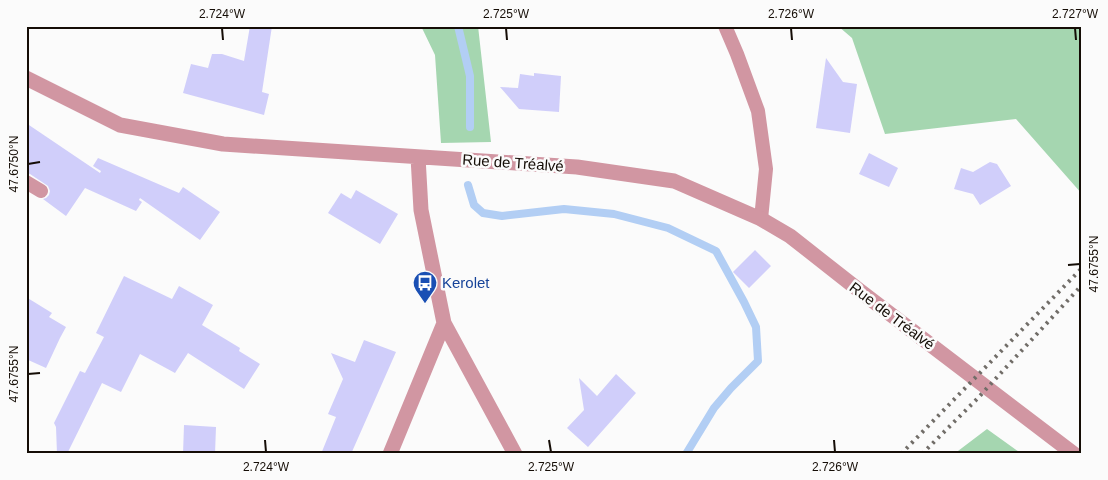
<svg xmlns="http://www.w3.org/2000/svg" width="1108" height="480" font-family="Helvetica,sans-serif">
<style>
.green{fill:#a5d6b0}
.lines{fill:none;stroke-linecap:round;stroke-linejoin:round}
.stream{stroke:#b2cef4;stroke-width:8}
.building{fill:#d0cefa}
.lane{stroke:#d196a2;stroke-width:14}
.street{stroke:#d196a2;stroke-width:15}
.rail{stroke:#716d68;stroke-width:4;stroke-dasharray:2.5 5;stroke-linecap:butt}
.ticks{fill:none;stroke:#150d06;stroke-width:2}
.labels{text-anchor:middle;stroke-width:5;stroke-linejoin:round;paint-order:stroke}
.street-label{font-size:15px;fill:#150d06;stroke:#fbfbfb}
.transit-label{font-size:15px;fill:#164399;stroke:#fbfbfb;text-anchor:start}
.neatline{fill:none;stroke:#150d06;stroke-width:2}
.ticks-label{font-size:12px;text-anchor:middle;fill:#150d06}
</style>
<rect width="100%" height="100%" fill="#fbfbfb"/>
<!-- green -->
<path class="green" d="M 421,26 L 478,26 L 491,142 L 441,143 L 435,55 Z
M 838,26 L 1082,26 L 1082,194 L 1016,119 L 885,134 L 852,38 Z
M 987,429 L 1022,454 L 954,454 Z"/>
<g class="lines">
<!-- stream -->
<path class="stream" d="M 458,26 L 470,76 L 470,127
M 468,185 L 474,205 L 483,213 L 502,216 L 564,209 L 614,214 L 668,228 L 716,251 L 744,302 L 756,327 L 758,361 L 731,388 L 714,408 L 686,454"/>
</g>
<!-- building -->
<path class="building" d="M 250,26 L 272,26 L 262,92 L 269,94 L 264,115 L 183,93 L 191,64 L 208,68 L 212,54 L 222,54 L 244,61 Z
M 826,58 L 843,82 L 857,84 L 850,133 L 816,128 Z
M 534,73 L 561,76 L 559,112 L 519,109 L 500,87 L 518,88 L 520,74 L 534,76 Z
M 26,123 L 100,173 L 101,171 L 93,166 L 98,158 L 179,193 L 183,187 L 220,212 L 200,240 L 140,198 L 139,200 L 142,202 L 136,211 L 85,188 L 66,216 L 43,199 L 46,198 L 49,195 L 50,191 L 48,186 L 30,174 L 26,173 Z
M 869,153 L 898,168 L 889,187 L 859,174 Z
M 990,162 L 997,164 L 1011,186 L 980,205 L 973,194 L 954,189 L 961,168 L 973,172 Z
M 356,190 L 398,214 L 380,244 L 328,213 L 341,193 L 351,199 Z
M 755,250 L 771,266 L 749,288 L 733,272 Z
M 124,276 L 172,299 L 179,286 L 213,305 L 202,325 L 240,348 L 239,351 L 260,364 L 244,389 L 188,353 L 175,373 L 140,354 L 121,392 L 102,383 L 67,454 L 57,454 L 56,427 L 54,423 L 80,371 L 85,373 L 104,337 L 96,333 Z
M 26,297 L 52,313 L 49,317 L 66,327 L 60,338 L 46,368 L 26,359 Z
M 364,340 L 396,352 L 351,454 L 321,454 L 336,417 L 328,414 L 343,379 L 331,353 L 355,362 Z
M 616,374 L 636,393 L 588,447 L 567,428 L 584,410 L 579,378 L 597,396 Z
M 184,425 L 216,427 L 215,454 L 183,454 Z"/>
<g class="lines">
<!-- lane -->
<path class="lane" d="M 725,26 L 737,54 L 758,111 L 766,169 L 761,219
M 26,182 L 41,191"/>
<!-- street -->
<path class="street" d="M 26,78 L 120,125 L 223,144 L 577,167 L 674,181 L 761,219 L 790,236 L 860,291 L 1074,454
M 418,157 L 421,210 L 444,323 L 515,454
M 390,454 L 444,323"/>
<!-- rail -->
<path class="rail" d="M 901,454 L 1082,268
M 922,454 L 977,399 L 1082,285"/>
</g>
<!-- ticks -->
<path class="ticks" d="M 222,28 L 223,40M 506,28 L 507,40M 791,28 L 792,40M 1075,28 L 1076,40M 28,164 L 40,162M 1068,265 L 1080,264M 28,374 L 40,373M 265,440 L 266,452M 549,440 L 551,452M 834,440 L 835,452"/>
<!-- icons -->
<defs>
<symbol id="bus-pin" viewBox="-11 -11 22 30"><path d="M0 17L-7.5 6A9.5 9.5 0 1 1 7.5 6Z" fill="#1a4fb4" stroke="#fbfbfb"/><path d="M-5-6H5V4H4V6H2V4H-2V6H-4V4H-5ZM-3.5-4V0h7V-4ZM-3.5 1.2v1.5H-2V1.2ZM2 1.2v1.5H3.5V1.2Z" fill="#fff"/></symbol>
</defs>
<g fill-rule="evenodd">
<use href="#bus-pin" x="411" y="269" width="28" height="38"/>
</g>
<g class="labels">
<!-- street labels -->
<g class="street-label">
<text transform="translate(513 163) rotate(4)" y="5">Rue de Tréalvé</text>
<text transform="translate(892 316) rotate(37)" y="5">Rue de Tréalvé</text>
</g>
<!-- transit labels -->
<g class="transit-label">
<text x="442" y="288">Kerolet</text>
</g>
</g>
<!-- border -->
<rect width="1108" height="480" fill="none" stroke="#fbfbfb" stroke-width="55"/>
<rect x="28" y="28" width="1052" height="424" class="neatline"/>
<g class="ticks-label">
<text x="222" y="18">2.724°W</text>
<text x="506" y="18">2.725°W</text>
<text x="791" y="18">2.726°W</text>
<text x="1075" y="18">2.727°W</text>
<text transform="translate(14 164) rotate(-90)" y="4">47.6750°N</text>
<text transform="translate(1094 264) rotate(-90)" y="4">47.6755°N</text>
<text transform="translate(14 374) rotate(-90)" y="4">47.6755°N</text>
<text x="266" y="471">2.724°W</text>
<text x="551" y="471">2.725°W</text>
<text x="835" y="471">2.726°W</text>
</g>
</svg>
